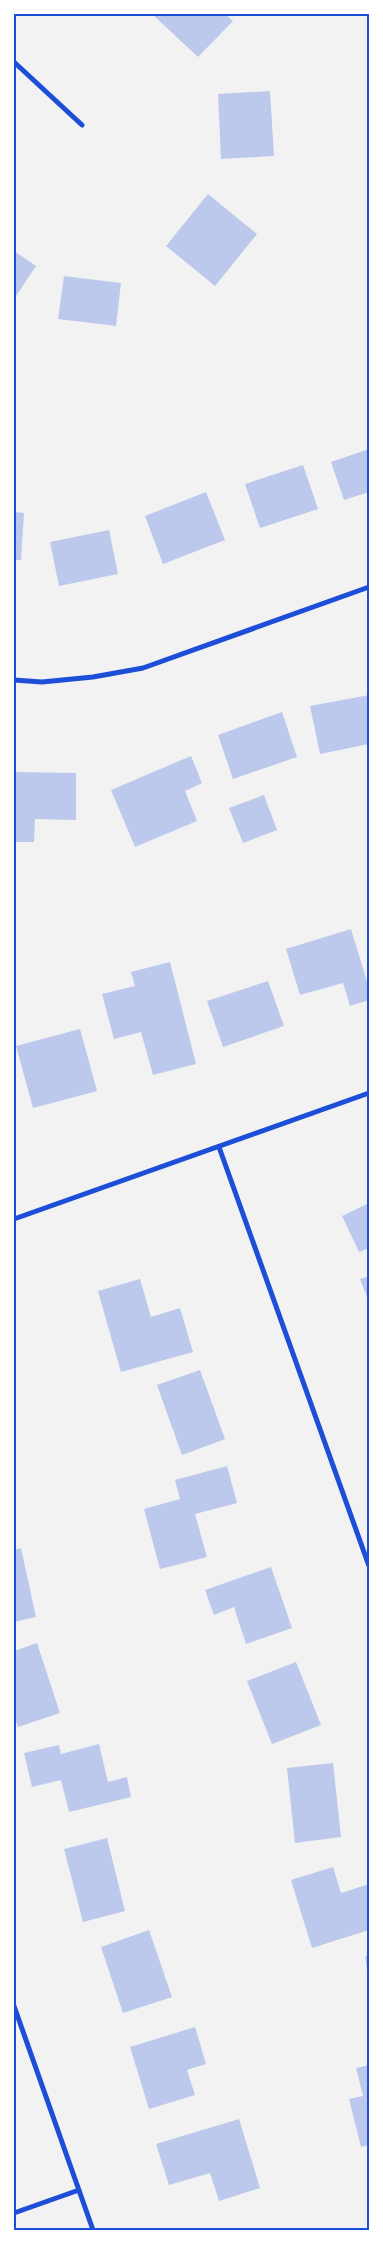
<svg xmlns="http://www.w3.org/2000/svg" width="383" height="2244" font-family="Lato,sans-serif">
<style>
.building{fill:#bdc9ec}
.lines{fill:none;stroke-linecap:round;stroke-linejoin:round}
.minor{stroke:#1d4ed8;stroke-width:5}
.neatline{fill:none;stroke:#1d4ed8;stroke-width:2}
</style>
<rect width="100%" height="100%" fill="#f2f2f2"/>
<!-- building -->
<path class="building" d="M 152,14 L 225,14 L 233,21 L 198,57 Z
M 270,91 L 274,156 L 221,159 L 218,94 Z
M 208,194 L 257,234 L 215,286 L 166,246 Z
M 14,251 L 36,266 L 14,299 Z
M 64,276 L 121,283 L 116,326 L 58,319 Z
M 369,449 L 369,492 L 344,500 L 331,462 Z
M 303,465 L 318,509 L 260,528 L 245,484 Z
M 206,492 L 225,540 L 163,564 L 145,516 Z
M 14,512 L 24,513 L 21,560 L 14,560 Z
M 109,530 L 118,574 L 59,586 L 50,542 Z
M 369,695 L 369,744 L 320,754 L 310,706 Z
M 282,712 L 297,757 L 233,779 L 218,735 Z
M 191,756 L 202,783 L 185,791 L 197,821 L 135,847 L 111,790 Z
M 14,772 L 76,773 L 76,820 L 35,819 L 34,842 L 14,842 Z
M 264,795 L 277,830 L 243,843 L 229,808 Z
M 351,929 L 369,988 L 369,1000 L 350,1006 L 343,983 L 300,995 L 286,949 Z
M 170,962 L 196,1064 L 153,1075 L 141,1032 L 114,1039 L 102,994 L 135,986 L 131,972 Z
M 268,981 L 284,1026 L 223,1047 L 207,1001 Z
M 80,1029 L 97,1091 L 33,1108 L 16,1046 Z
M 369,1203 L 369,1248 L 359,1252 L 342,1216 Z
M 369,1276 L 369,1302 L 360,1279 Z
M 140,1279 L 151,1317 L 180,1308 L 193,1352 L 121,1372 L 98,1291 Z
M 200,1370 L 225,1439 L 182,1455 L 157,1385 Z
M 227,1466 L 237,1503 L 195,1514 L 207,1557 L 160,1569 L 144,1509 L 180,1499 L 175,1480 Z
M 21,1548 L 36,1617 L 14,1622 L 14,1550 Z
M 271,1567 L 292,1628 L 246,1644 L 234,1607 L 214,1615 L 205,1590 Z
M 37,1643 L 60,1713 L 18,1727 L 14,1715 L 14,1651 Z
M 296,1662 L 321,1725 L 272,1744 L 247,1681 Z
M 99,1744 L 108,1782 L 127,1777 L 131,1797 L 69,1812 L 61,1780 L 32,1787 L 24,1753 L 59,1745 L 61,1754 Z
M 333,1763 L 341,1837 L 295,1843 L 287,1768 Z
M 107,1838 L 125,1911 L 83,1922 L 64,1849 Z
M 333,1867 L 341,1893 L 369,1884 L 369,1930 L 312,1948 L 291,1880 Z
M 149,1930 L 172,1997 L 123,2013 L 101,1947 Z
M 365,1956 L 369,1956 L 369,1976 L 368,1976 Z
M 195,2027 L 206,2064 L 187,2070 L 195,2095 L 149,2109 L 130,2047 Z
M 369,2065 L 369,2145 L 361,2147 L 349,2099 L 363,2096 L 356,2068 Z
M 239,2119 L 260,2188 L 219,2201 L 210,2173 L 169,2185 L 156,2144 Z"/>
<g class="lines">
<!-- minor -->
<path class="minor" d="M 14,62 L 82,125
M 14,680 L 42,682 L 93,677 L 143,668 L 369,587
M 219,1147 L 369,1566
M 14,1219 L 369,1093
M 14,2006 L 93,2230
M 14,2213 L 79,2190"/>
</g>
<!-- border -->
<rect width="383" height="2244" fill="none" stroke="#ffffff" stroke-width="30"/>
<rect x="15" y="15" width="353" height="2214" class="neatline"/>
</svg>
